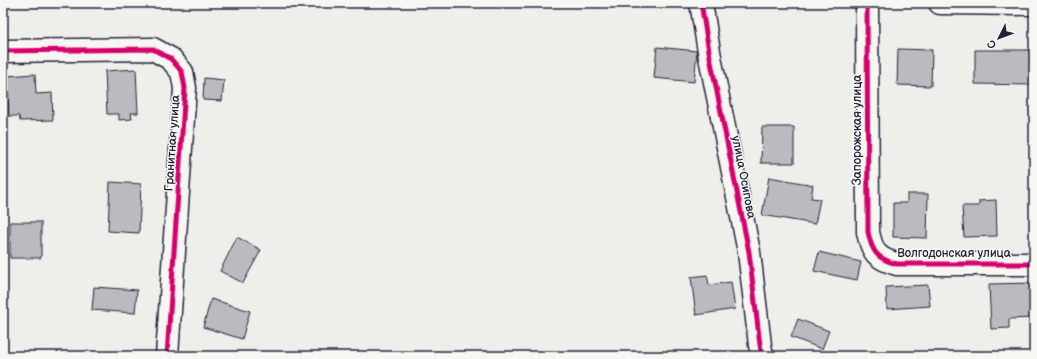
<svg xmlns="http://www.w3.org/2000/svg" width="1037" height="359" font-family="'Balsamiq Sans',sans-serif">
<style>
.building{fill:#bbbbbf;stroke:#22223b}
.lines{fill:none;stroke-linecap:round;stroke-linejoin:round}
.street-casing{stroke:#22223b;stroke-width:25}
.street{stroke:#f6f6f2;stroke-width:22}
.cycleway-casing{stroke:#f6f6f2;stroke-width:8}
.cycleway{stroke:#d6006c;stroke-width:5}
.labels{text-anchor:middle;stroke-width:3;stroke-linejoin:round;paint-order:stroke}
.street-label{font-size:12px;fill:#22223b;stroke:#f6f6f2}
</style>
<rect width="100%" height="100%" fill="#eeeeeb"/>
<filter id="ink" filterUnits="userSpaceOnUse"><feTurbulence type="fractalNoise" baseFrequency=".025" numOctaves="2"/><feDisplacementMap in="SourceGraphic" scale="8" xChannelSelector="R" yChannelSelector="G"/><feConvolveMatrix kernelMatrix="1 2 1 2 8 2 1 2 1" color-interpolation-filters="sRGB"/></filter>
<g filter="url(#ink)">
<!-- building -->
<path class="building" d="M 657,47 L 697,51 L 694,82 L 654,78 Z
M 898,49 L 932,50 L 931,86 L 897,85 Z
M 975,50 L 1034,50 L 1034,85 L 975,84 Z
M 136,69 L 138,113 L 131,113 L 132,119 L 119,120 L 119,114 L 107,114 L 105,71 Z
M 35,74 L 36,94 L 52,93 L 53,120 L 20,121 L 19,116 L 9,116 L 7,76 Z
M 204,78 L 224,80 L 222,101 L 203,100 Z
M 762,127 L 794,127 L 794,163 L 761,163 Z
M 769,177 L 813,185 L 811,198 L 820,199 L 815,224 L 762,215 Z
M 110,182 L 141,184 L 139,233 L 108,231 Z
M 907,194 L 928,194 L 927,238 L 893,237 L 893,203 L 907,203 Z
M 996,200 L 997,236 L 964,237 L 962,206 L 979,206 L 979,201 Z
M 10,222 L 41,222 L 41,258 L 10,258 Z
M 237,237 L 261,250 L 243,283 L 220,271 Z
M 819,252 L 861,262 L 857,280 L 814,271 Z
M 707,275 L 709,285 L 731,282 L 735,309 L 696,315 L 691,277 Z
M 1034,283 L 1034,318 L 1009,319 L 1009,328 L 991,329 L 989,284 Z
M 928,285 L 930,306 L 887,309 L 886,287 Z
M 94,287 L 137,290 L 135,313 L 92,310 Z
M 211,299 L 250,311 L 242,339 L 203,327 Z
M 798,319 L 829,331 L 822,349 L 791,337 Z
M 782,355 L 801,355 L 801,356 L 781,356 Z"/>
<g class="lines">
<defs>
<path id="street" d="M 701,3 L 710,57 L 749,252 L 760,345 L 762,356
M 867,3 L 868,232 C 872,252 877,259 897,264 L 1034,264
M 940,3 L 1034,4
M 3,51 L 153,49 L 171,59 L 182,72 L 185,88 L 167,356"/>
</defs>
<!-- street casing -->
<use href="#street" class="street-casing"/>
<!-- street -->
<use href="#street" class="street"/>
<defs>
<path id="cycleway" d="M 701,3 L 710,57 L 749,252 L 760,345 L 762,356
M 867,3 L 868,232 C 872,252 877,259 897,264 L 1034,264
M 3,51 L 153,49 L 171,59 L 182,72 L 185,88 L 167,356"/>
</defs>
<!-- cycleway casing -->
<use href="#cycleway" class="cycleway-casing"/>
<!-- cycleway -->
<use href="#cycleway" class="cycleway"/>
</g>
</g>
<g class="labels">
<!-- street labels -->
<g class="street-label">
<text transform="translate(857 130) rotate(-90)" y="4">Запорожская улица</text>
<text transform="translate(172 143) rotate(-86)" y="4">Гранитная улица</text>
<text transform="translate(744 177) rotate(79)" y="4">улица Осипова</text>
<text x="954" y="257">Волгодонская улица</text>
</g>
</g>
<!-- margin -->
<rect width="1037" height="359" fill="none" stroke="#f6f6f2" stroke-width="16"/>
<rect x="8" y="8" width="1021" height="343" fill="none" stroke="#22223b" stroke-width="1.5" filter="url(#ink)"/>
<!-- north arrow -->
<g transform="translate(999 38) rotate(228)" stroke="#f6f6f2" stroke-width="3" paint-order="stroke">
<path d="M0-3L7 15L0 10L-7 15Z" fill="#22223b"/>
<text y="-6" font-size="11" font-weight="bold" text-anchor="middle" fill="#22223b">С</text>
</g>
</svg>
